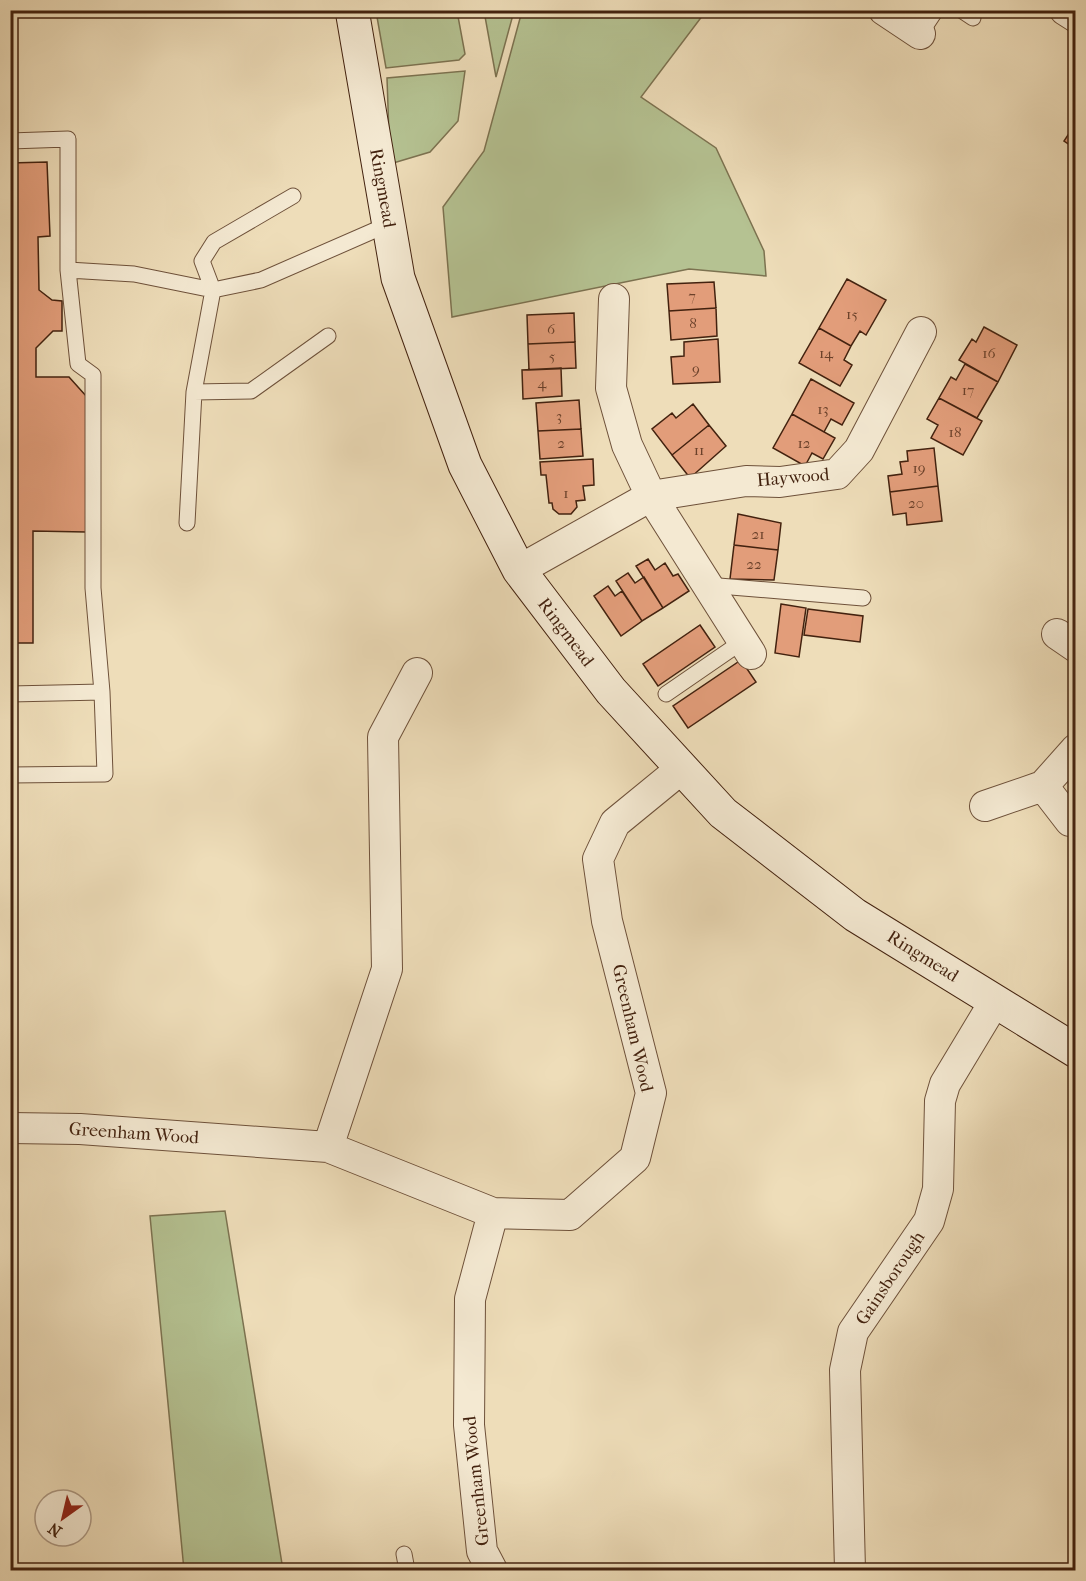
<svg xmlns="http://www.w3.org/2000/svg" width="1086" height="1581" font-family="'IM FELL French Canon',serif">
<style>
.green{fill:#b5c292;stroke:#7c7250;stroke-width:1.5}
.building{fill:#e29d7a;stroke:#43220f;stroke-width:1.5}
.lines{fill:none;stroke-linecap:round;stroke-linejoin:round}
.lane-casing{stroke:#6e513a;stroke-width:17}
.street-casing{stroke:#6e513a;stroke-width:32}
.secondary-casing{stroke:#43220f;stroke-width:35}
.lane{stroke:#f4e9d2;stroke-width:15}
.street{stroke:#f4e9d2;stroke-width:30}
.secondary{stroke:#f4e9d2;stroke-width:33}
.labels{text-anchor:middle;stroke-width:6;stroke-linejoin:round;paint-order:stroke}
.number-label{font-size:15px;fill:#6b412a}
.street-label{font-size:18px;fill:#43220f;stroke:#f4e9d2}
</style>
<rect width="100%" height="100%" fill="#eeddb9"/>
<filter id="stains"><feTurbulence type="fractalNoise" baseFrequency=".00333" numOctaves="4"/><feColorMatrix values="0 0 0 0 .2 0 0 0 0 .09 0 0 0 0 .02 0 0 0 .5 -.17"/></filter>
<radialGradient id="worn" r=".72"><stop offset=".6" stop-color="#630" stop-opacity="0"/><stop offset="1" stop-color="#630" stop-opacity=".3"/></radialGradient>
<!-- green -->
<path class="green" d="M 383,10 L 457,11 L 465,54 L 459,60 L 386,68 L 377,17 Z
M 484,11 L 514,11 L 496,77 Z
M 522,11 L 706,11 L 641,97 L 716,148 L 764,251 L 766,276 L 689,269 L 452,317 L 443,207 L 484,151 Z
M 465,71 L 458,121 L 430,152 L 390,164 L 387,78 Z
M 225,1211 L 283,1570 L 184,1570 L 150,1216 Z"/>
<!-- building -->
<path class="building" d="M 1076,123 L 1076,149 L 1064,141 Z
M 47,162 L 50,236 L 38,237 L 39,290 L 52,300 L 62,301 L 62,331 L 53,331 L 36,348 L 36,377 L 69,377 L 87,397 L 86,532 L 33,531 L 33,643 L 10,643 L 10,163 Z
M 847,279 L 886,300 L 866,335 L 860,331 L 851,346 L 819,328 Z
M 714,282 L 716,308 L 669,311 L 667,284 Z
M 716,308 L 717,336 L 671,340 L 669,311 Z
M 574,313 L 575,342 L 528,344 L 527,315 Z
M 984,327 L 1017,345 L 998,382 L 959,360 L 972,339 L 976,342 Z
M 819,328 L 851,346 L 844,360 L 852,365 L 840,386 L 799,363 Z
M 718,339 L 720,382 L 673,384 L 671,357 L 684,356 L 684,342 Z
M 575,342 L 576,368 L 529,370 L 528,344 Z
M 965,364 L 998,382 L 977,418 L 939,398 L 951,377 L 956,380 Z
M 561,368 L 562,396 L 523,399 L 522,370 Z
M 811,379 L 854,403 L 842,425 L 831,419 L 824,432 L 792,414 Z
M 939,398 L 982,421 L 963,455 L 931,438 L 938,425 L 927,419 Z
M 579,400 L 581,429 L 538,431 L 536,403 Z
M 693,404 L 709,425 L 672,455 L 652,429 L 672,413 L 676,418 Z
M 792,414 L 835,438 L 823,459 L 812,453 L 805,466 L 773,448 Z
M 709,425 L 726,446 L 690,478 L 672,455 Z
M 581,429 L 583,456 L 540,459 L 538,431 Z
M 934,448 L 938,486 L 890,492 L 888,476 L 902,474 L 900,462 L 908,461 L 907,451 Z
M 593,459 L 594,485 L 583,486 L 585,500 L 576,501 L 577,507 L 571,514 L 559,514 L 553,509 L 552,503 L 549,503 L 546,475 L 541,475 L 540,462 Z
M 938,486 L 942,521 L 907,525 L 906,513 L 893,515 L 890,492 Z
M 738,514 L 781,523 L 778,550 L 734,545 Z
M 734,545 L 778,550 L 774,580 L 730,579 Z
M 648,559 L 655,570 L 665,563 L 673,576 L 678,574 L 689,591 L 663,608 L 636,566 Z
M 628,573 L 635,583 L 644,577 L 663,608 L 642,621 L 616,581 Z
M 608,586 L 615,596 L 622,591 L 642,621 L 621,636 L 594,596 Z
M 781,604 L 806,608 L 799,657 L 775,653 Z
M 808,609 L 863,616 L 860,642 L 804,635 Z
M 700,625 L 715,647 L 658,686 L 643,664 Z
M 741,660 L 756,682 L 688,728 L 673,706 Z"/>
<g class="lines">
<defs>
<path id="lane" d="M 961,10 L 973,18
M 920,34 L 936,10
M 10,141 L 68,139 L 68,270
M 194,392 L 251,391 L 328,336
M 187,523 L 194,392 L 213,290 L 202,261 L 214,242 L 293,196
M 707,585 L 863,598
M 10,694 L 102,692
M 666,694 L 743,641
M 10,775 L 105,774 L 102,692 L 93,588 L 93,375 L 78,364 L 68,270 L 134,274 L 213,290 L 261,280 L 389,224
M 404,1554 L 407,1570"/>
<path id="street" d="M 884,10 L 920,34
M 1065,10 L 1076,17
M 614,299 L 611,388 L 627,445 L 651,496 L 751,654
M 519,570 L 651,496 L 746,481 L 780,482 L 837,474 L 859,450 L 921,332
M 1057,634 L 1076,647
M 985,806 L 1043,786
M 1070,821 L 1043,786 L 1076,749
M 10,1128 L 80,1129 L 328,1147 L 493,1213 L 570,1215 L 635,1158 L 651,1093 L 607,921 L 598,859 L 615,823 L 681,769
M 328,1147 L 387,969 L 383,737 L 417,673
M 492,1570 L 482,1551 L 469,1425 L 470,1299 L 493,1213
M 850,1570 L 845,1370 L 853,1332 L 929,1221 L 938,1189 L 940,1101 L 945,1084 L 995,1001"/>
<path id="secondary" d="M 352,10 L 398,278 L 465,465 L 519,570 L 611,691 L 723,813 L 855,915 L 1076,1051"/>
</defs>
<!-- lane casing -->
<use href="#lane" class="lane-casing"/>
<!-- street casing -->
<use href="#street" class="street-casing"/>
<!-- secondary casing -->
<use href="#secondary" class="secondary-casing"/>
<!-- lane -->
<use href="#lane" class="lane"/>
<!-- street -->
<use href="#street" class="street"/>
<!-- secondary -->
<use href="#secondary" class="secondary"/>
</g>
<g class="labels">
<!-- number labels -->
<g class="number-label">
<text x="692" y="301">7</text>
<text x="852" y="319">15</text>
<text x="693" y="328">8</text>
<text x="551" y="334">6</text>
<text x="826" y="358">14</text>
<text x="989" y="358">16</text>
<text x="552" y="361">5</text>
<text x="696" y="374">9</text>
<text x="542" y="388">4</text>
<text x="968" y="395">17</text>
<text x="823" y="414">13</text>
<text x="559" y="421">3</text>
<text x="955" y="437">18</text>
<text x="561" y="448">2</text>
<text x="804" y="448">12</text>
<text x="699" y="455">11</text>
<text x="919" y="473">19</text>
<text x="566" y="498">1</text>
<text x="916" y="508">20</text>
<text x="758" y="539">21</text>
<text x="754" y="569">22</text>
</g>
<!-- street labels -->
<g class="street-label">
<text transform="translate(383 188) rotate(80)" y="6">Ringmead</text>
<text transform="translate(793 477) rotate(-5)" y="6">Haywood</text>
<text transform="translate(566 632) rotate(53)" y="6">Ringmead</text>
<text transform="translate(923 956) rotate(32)" y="6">Ringmead</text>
<text transform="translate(633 1028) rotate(77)" y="6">Greenham Wood</text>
<text transform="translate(134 1133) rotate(4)" y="6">Greenham Wood</text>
<text transform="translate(890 1278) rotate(-56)" y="6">Gainsborough</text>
<text transform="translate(476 1481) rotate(-96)" y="6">Greenham Wood</text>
</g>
</g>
<!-- margin -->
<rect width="1086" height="1581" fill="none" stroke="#eeddb9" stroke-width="36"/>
<rect x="12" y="12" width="1062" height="1557" fill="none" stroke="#43220f" stroke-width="3"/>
<rect x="18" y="18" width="1050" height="1545" fill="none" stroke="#43220f" stroke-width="1.5"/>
<!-- north arrow -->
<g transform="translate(63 1518) rotate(214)"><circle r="28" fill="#f4e9d2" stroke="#ad9984" stroke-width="1.5"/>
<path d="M0-4.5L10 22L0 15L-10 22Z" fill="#8f2418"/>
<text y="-9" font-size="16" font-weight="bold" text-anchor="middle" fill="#43220f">N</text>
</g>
<rect width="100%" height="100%" filter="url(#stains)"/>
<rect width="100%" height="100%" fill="url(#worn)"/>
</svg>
